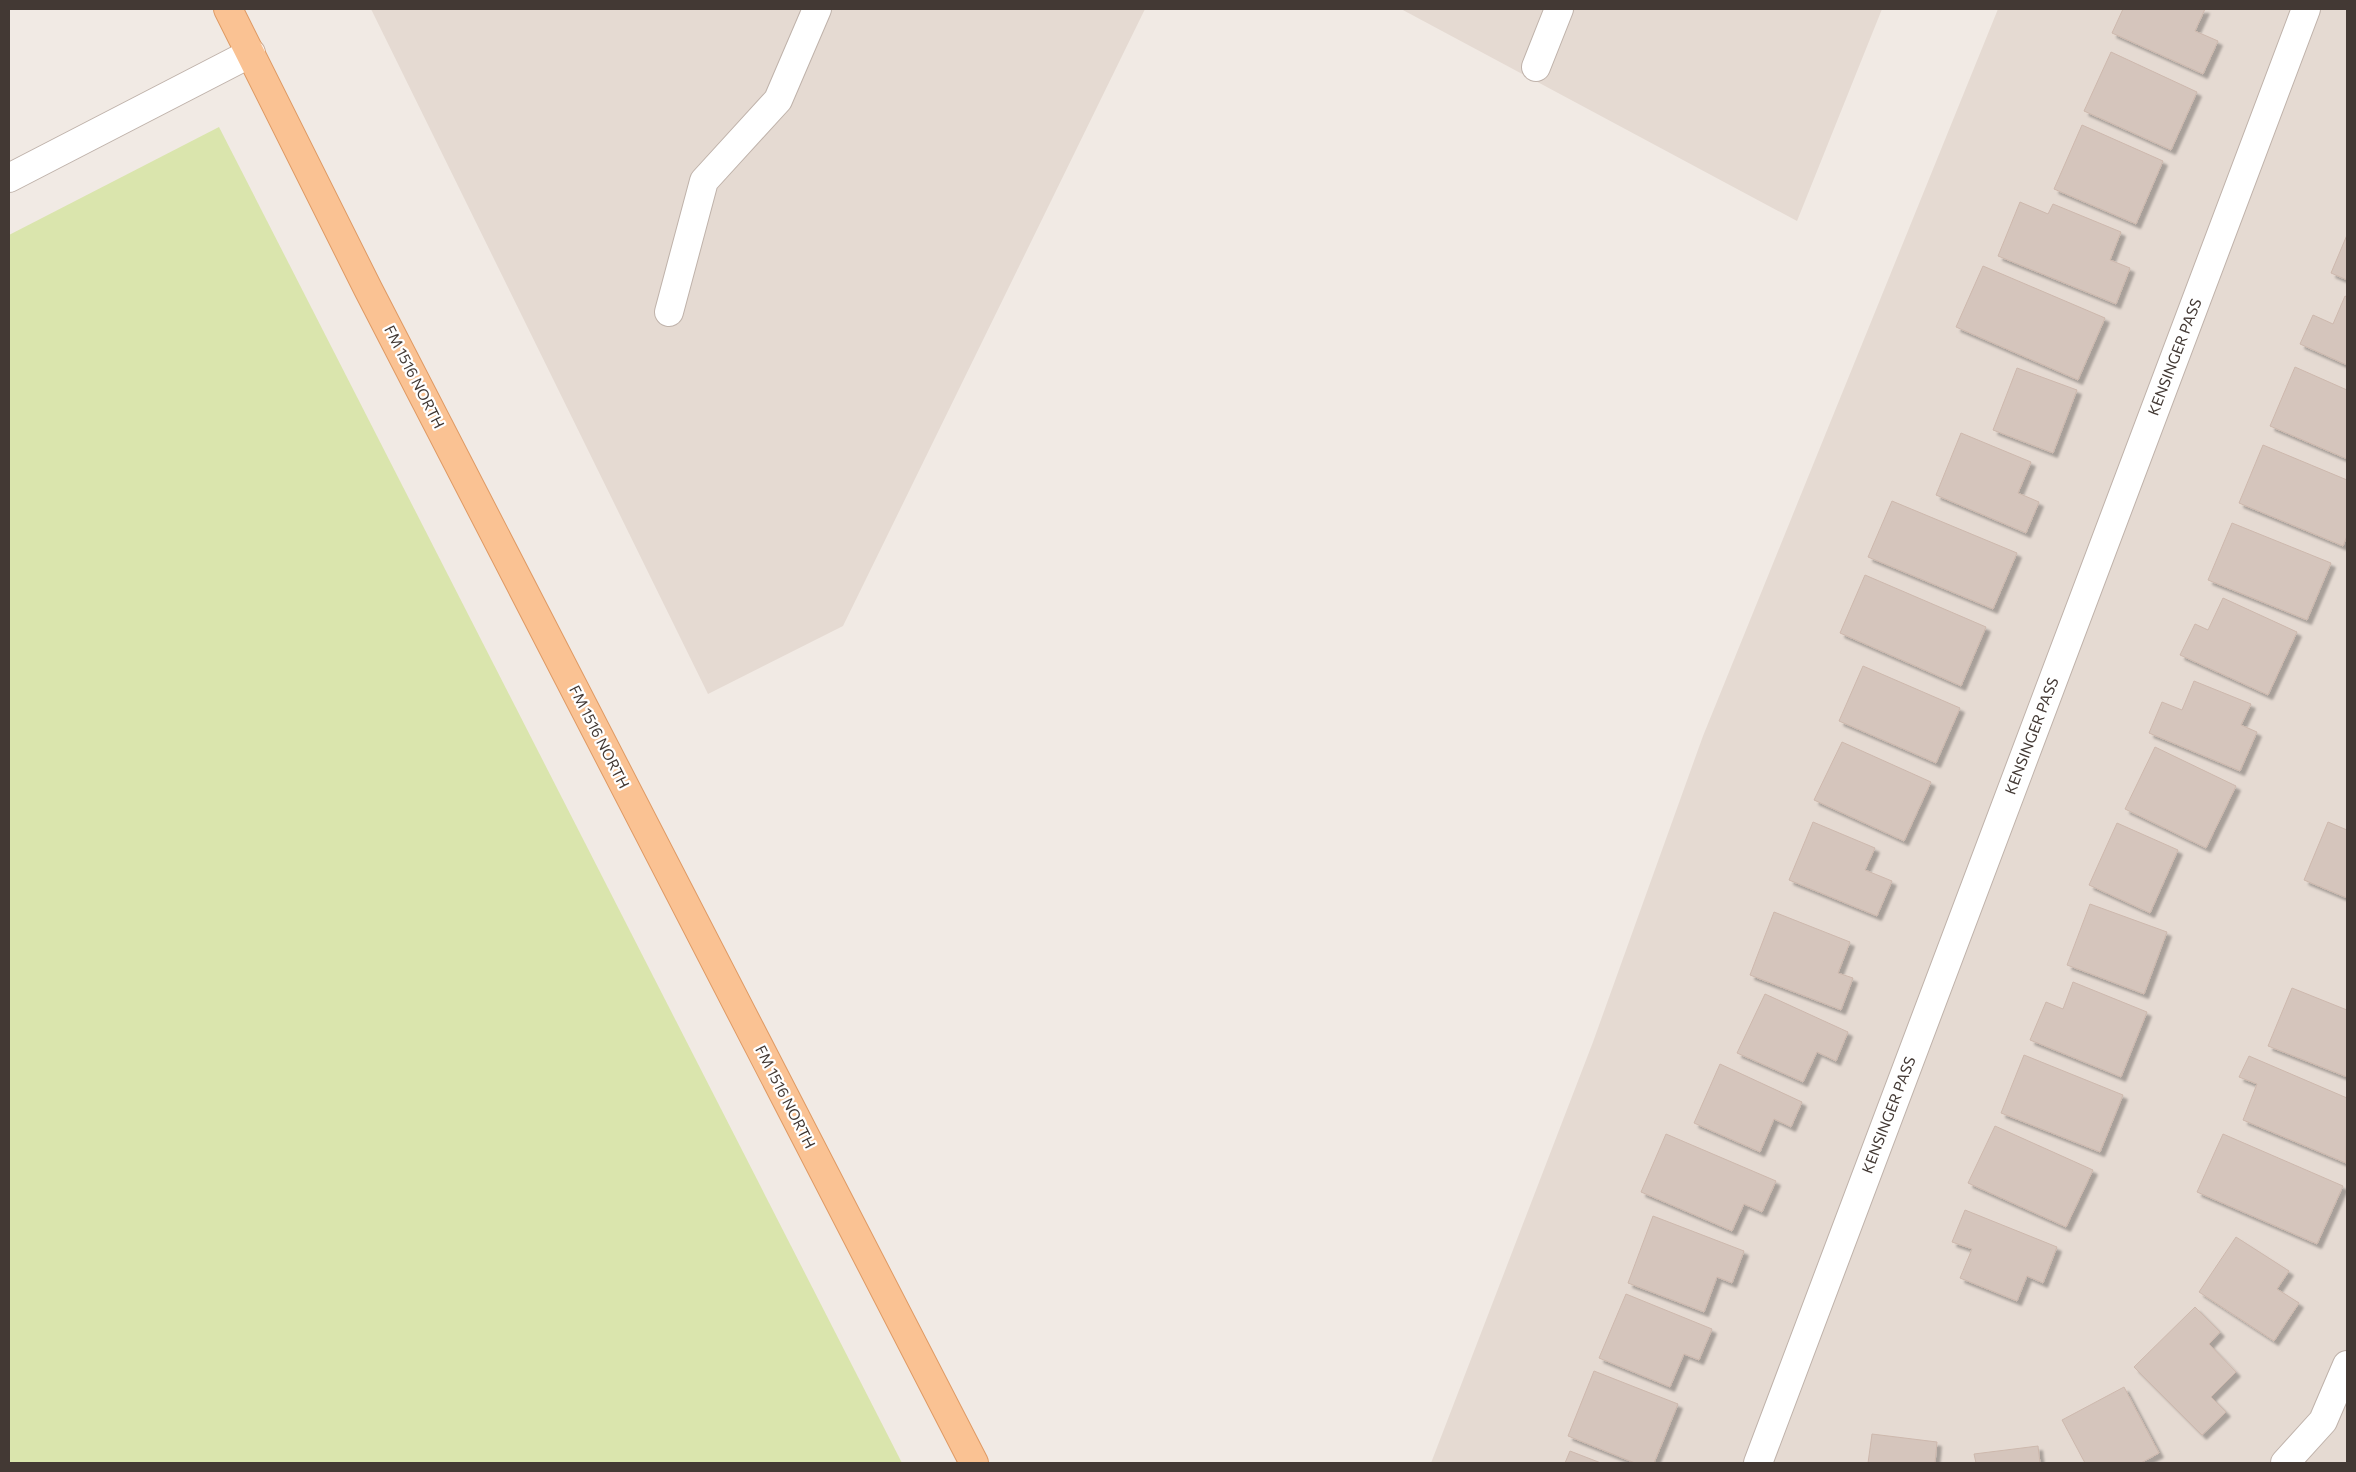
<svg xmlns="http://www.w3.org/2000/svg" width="2356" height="1472" font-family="Commissioner,sans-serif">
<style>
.residential{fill:#e5dad2}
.green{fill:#dae5ad}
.building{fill:#d5c5bc;stroke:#cdb8ad;filter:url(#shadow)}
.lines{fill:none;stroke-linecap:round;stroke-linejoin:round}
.minor-casing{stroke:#bfb2aa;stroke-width:30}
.major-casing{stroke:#df9a64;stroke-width:30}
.minor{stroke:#fff;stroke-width:28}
.major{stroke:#fac293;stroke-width:28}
.labels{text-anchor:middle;stroke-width:4.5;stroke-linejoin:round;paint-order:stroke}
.street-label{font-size:15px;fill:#433934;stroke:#fff}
</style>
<defs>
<filter id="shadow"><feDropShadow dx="4.5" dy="4.5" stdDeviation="1" flood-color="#0004"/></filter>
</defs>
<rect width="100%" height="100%" fill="#f1eae4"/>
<!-- residential -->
<path class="residential" d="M 371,9 L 1145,9 L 843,626 L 708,694 Z
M 1401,9 L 1882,9 L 1797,221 Z
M 1998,9 L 2347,9 L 2347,1463 L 1431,1463 L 1593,1042 L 1703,736 Z"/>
<!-- green -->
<path class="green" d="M 219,127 L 902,1463 L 9,1463 L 9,235 Z"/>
<!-- building -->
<path class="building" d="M 2123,9 L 2205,9 L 2195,31 L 2218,41 L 2203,74 L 2112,33 Z
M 2111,52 L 2197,92 L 2171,150 L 2084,111 Z
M 2082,125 L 2163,161 L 2136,224 L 2054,189 Z
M 2020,202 L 2048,214 L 2053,204 L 2121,232 L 2110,260 L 2130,268 L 2116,304 L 1998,256 Z
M 2347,235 L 2347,280 L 2331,273 Z
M 1983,266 L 2105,318 L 2078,380 L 1956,327 Z
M 2345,296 L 2347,297 L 2347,365 L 2300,344 L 2313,315 L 2333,324 Z
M 2295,367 L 2347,390 L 2347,459 L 2270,426 Z
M 2017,368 L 2077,390 L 2053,453 L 1993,430 Z
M 1961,433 L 2031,462 L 2018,493 L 2039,502 L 2026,533 L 1936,495 Z
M 2263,445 L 2347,480 L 2347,536 L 2343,546 L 2239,503 Z
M 1892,501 L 2017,553 L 1993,609 L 1868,557 Z
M 2232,523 L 2331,563 L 2307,620 L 2208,580 Z
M 1865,575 L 1986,627 L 1961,686 L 1840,633 Z
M 2223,598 L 2297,632 L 2268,695 L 2180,655 L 2195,624 L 2208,630 Z
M 1863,666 L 1960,708 L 1936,763 L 1839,721 Z
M 2194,681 L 2251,704 L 2241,725 L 2257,732 L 2240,771 L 2149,733 L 2162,702 L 2182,710 Z
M 1842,742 L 1931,782 L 1904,841 L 1814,800 Z
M 2155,747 L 2236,786 L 2206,848 L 2125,809 Z
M 1813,822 L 1875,848 L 1865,870 L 1892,881 L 1877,916 L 1789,880 Z
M 2328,822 L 2347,830 L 2347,898 L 2304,880 Z
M 2117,823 L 2178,850 L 2150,913 L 2089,885 Z
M 2090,904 L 2167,932 L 2144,994 L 2067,965 Z
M 1774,912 L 1850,942 L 1838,973 L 1853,978 L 1841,1010 L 1750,975 Z
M 2073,982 L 2147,1012 L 2121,1077 L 2030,1040 L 2046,1002 L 2063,1009 Z
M 2292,988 L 2347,1010 L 2347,1077 L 2268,1046 Z
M 1765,994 L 1848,1032 L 1836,1061 L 1817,1052 L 1803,1082 L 1737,1053 Z
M 2024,1055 L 2123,1095 L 2100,1152 L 2001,1113 Z
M 2249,1056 L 2347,1098 L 2346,1163 L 2243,1120 L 2257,1084 L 2239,1077 Z
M 1720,1064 L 1802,1102 L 1791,1127 L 1774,1119 L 1760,1152 L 1694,1123 Z
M 1995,1126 L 2093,1170 L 2066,1227 L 1968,1183 Z
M 1666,1134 L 1776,1181 L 1762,1212 L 1744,1204 L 1732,1231 L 1641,1192 Z
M 2223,1134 L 2343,1186 L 2317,1244 L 2197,1192 Z
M 1965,1210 L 2057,1247 L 2043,1283 L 2027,1276 L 2017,1301 L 1960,1278 L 1972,1249 L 1952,1242 Z
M 1653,1216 L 1744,1251 L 1732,1283 L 1717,1277 L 1704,1312 L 1628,1283 Z
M 2236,1237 L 2289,1271 L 2277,1289 L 2299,1303 L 2274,1341 L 2199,1292 Z
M 1626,1294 L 1712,1329 L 1699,1360 L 1684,1354 L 1670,1387 L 1599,1358 Z
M 2195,1307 L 2220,1332 L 2209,1344 L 2236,1372 L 2211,1397 L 2226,1412 L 2202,1435 L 2134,1367 Z
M 1594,1371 L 1678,1404 L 1654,1463 L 1635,1463 L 1568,1436 Z
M 2124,1387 L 2159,1453 L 2141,1463 L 2085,1463 L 2062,1420 Z
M 1872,1434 L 1937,1442 L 1935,1463 L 1868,1463 Z
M 2038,1446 L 2040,1463 L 1976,1463 L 1974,1454 Z
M 1570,1451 L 1601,1463 L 1565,1463 Z"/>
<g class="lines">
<defs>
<path id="minor" d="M 1536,67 L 1559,9
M 9,178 L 251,53
M 669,312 L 704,181 L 778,100 L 817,9
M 1758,1463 L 2306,9
M 2285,1463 L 2323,1421 L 2347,1365"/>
<path id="major" d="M 228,9 L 368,289 L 974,1463"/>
</defs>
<!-- minor casing -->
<use href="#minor" class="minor-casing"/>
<!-- major casing -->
<use href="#major" class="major-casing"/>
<!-- minor -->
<use href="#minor" class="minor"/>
<!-- major -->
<use href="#major" class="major"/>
</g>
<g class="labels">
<!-- street labels -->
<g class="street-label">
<text transform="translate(2175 357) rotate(-69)" y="5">KENSINGER PASS</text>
<text transform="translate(414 377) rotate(63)" y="5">FM 1516 NORTH</text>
<text transform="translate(2032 736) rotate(-69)" y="5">KENSINGER PASS</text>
<text transform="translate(599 737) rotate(63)" y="5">FM 1516 NORTH</text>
<text transform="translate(785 1097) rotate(63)" y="5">FM 1516 NORTH</text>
<text transform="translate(1889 1115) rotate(-69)" y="5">KENSINGER PASS</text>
</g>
</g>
<!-- border -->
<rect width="2356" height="1472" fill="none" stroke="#433934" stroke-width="20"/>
</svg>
